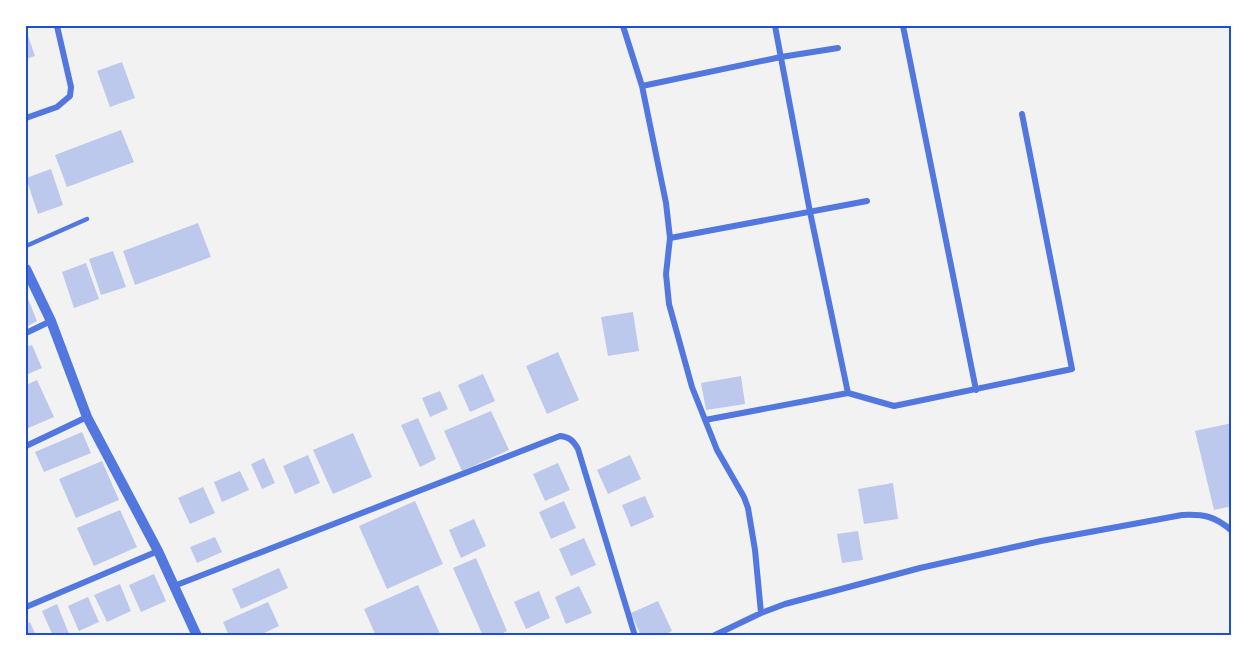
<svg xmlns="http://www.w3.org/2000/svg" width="1257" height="661" font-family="'Open Sans',sans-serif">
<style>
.building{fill:#bdc9ec}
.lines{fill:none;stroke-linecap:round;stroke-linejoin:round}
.service{stroke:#5277de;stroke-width:4.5}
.minor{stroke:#5277de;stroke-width:6}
.tertiary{stroke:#5277de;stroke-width:10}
.neatline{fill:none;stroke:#1d4ed8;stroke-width:2}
</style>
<rect width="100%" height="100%" fill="#f2f2f2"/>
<!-- building -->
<path class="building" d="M 26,30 L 35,56 L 26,59 Z
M 122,62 L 135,98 L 110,107 L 97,71 Z
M 121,130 L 134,162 L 67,187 L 55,155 Z
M 51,169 L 63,205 L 38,214 L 26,178 Z
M 198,223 L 211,257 L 135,285 L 123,251 Z
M 113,251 L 126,287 L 101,295 L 89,259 Z
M 86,263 L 99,299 L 74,308 L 62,272 Z
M 26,294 L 37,321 L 26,327 Z
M 633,312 L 639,351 L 608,356 L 601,317 Z
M 32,345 L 42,368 L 26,375 L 26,347 Z
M 558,352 L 579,400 L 547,414 L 526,366 Z
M 483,374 L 495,401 L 470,412 L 458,385 Z
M 741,376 L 745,404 L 706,410 L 701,383 Z
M 37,380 L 54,417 L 26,429 L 26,385 Z
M 440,391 L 448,409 L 430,417 L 422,398 Z
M 491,411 L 509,450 L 462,471 L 444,431 Z
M 418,418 L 436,459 L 420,467 L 401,425 Z
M 1232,423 L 1232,506 L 1214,510 L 1195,431 Z
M 82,432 L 91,453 L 44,472 L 35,452 Z
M 353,433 L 372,477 L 333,494 L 313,450 Z
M 308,455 L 320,483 L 295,494 L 283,466 Z
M 630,455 L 641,479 L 608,494 L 597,470 Z
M 264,458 L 275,483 L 262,489 L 251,464 Z
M 102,461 L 119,500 L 76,518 L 59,479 Z
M 558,463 L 570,490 L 545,501 L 533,474 Z
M 240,471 L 249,490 L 222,502 L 214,482 Z
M 893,483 L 898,519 L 864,524 L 858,489 Z
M 203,487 L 215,513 L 190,524 L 178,498 Z
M 645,496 L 654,517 L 631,527 L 622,505 Z
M 415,501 L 443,564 L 387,589 L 359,526 Z
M 564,501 L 576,528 L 551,539 L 539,512 Z
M 120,510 L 137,547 L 94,566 L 77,528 Z
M 474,519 L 486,546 L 461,558 L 449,530 Z
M 858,531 L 863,560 L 842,563 L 837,534 Z
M 215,537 L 222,552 L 197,563 L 190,547 Z
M 584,538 L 596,565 L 571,576 L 559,549 Z
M 476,558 L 507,631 L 497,636 L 483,636 L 453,568 Z
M 279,568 L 288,588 L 241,609 L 232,589 Z
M 154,574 L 166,601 L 141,612 L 129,585 Z
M 120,584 L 131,611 L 107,622 L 94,595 Z
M 418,585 L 441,636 L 376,636 L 364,609 Z
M 579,586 L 592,613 L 566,624 L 555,597 Z
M 539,591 L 550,618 L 526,629 L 514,602 Z
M 88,597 L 99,622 L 79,631 L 68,606 Z
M 658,601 L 672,631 L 662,636 L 641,636 L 631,613 Z
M 268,602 L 279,626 L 258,636 L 229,636 L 223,622 Z
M 57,604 L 69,634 L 66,636 L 53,636 L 42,611 Z
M 30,622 L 36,636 L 26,636 L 26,625 Z"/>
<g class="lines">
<!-- service -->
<path class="service" d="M 26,246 L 87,219"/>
<!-- minor -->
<path class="minor" d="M 623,26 L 642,86 L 666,203 L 670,238 L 666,274 L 669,304 L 692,387 L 717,450 L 744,497 L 748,508 L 755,550 L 761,613
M 775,26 L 810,212 L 848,393
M 903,26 L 976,390
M 642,86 L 781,57 L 838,48
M 26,118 L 57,107 L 70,96 L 71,87 L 57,26
M 670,238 L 867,201
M 26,333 L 51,321
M 705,420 L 848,393 L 894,406 L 1072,369 L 1022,114
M 26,446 L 87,417
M 174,586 L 560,436 C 569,437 573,440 578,449 L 635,636
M 26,607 L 158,551
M 713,636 L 761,613 L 785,604 L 920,568 L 1041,541 L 1182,515 C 1204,514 1215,516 1232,531"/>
<!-- tertiary -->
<path class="tertiary" d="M 26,269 L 51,321 L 87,417 L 158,551 L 197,636"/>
</g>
<!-- border -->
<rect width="1257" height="661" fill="none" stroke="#ffffff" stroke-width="54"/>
<rect x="27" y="27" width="1203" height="607" class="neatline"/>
</svg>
